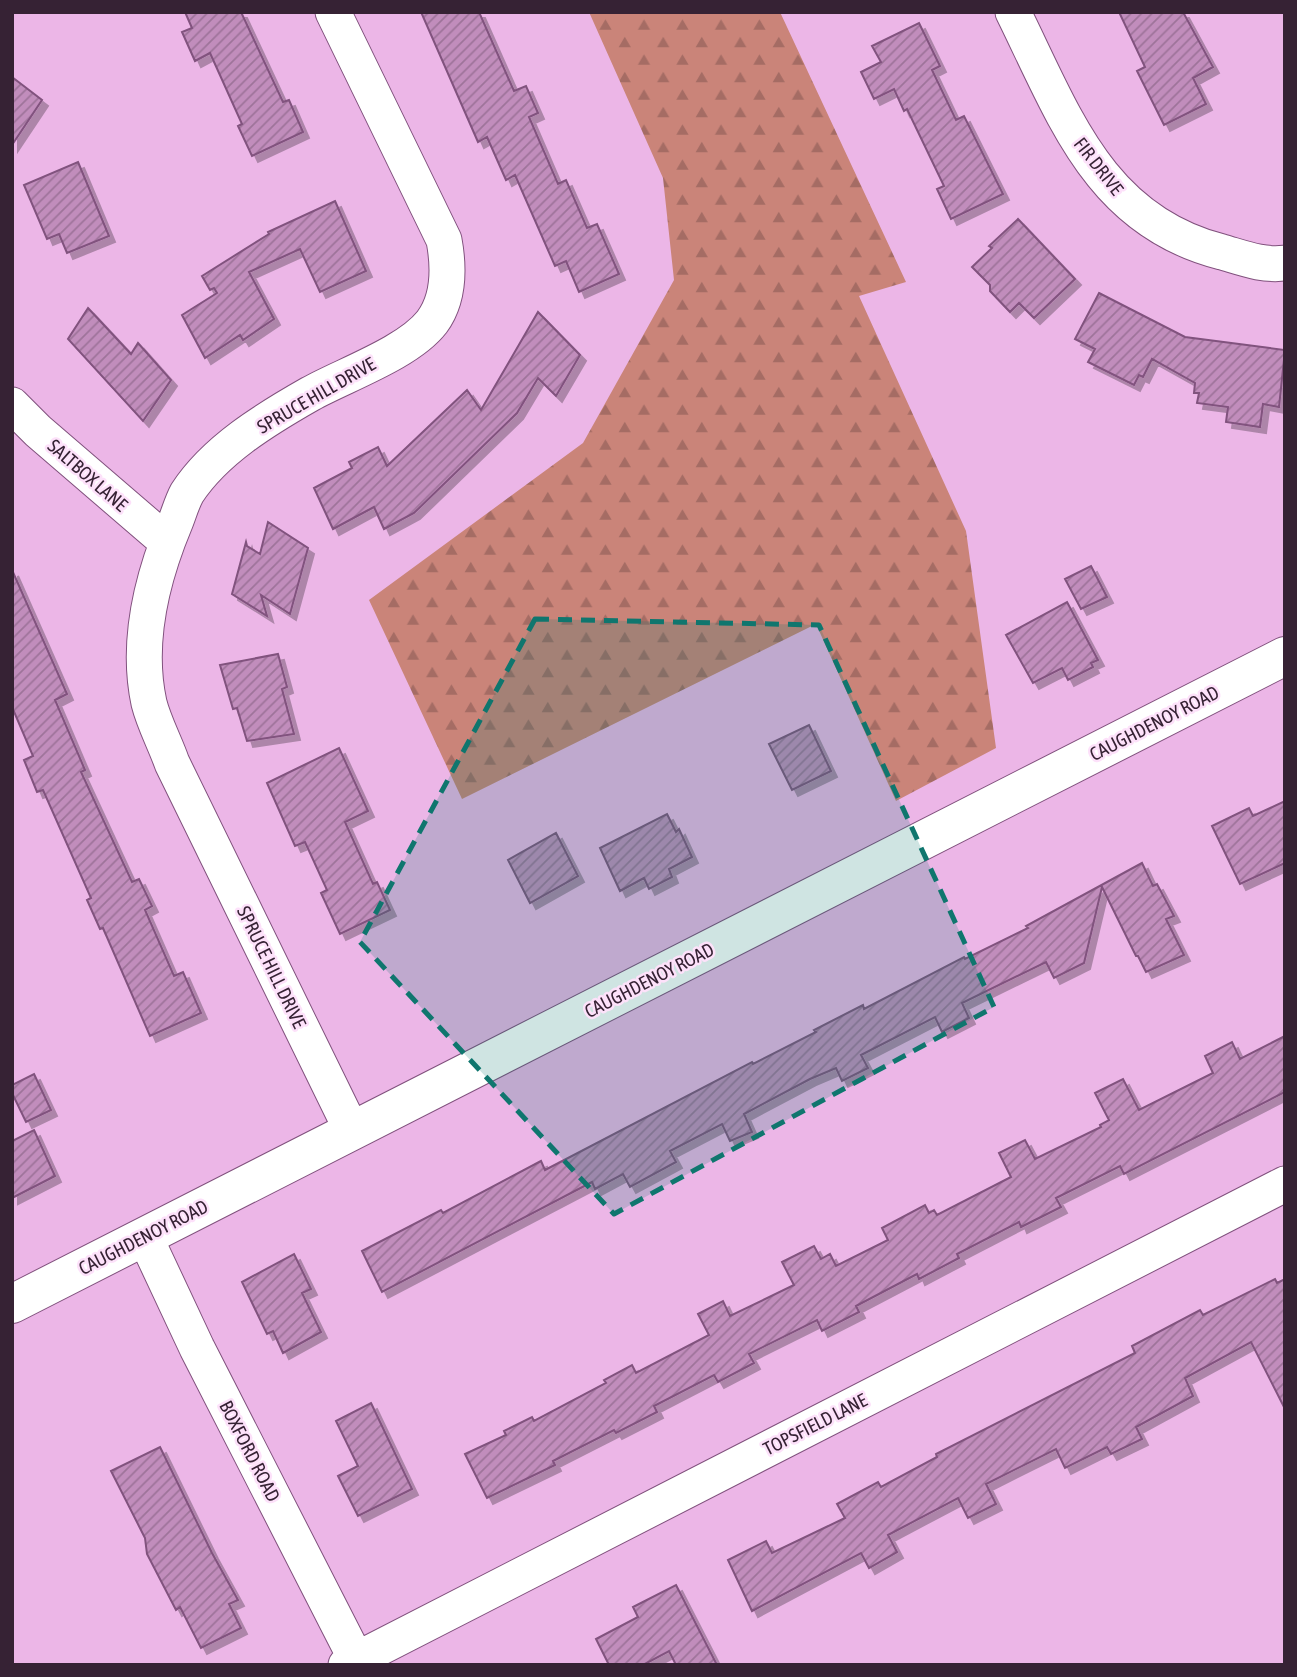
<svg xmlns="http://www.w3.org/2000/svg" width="1297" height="1677" font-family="'Asap Condensed',sans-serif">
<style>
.forest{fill:url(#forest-firs)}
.building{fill:url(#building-hatch);stroke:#81527e;stroke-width:2;filter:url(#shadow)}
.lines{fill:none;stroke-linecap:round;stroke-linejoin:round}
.street-casing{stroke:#80517d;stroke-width:37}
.secondary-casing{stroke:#80517d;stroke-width:40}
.street{stroke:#fff;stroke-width:35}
.secondary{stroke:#fff;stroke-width:38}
.marked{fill:#0f766e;fill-opacity:0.2;stroke:#0f766e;stroke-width:5;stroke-dasharray:14 9;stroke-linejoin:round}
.labels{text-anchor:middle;stroke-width:5;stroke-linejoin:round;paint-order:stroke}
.street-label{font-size:19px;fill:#362234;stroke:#fde1fa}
</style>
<defs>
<pattern id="forest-firs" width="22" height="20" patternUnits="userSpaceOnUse" patternTransform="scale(1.75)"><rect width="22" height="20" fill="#ca8479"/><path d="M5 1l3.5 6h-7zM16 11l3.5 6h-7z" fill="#a56c64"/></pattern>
<pattern id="building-hatch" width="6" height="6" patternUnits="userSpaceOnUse" patternTransform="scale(1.75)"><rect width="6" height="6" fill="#c18dbc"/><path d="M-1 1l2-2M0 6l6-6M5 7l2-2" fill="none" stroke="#9e739a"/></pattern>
<filter id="shadow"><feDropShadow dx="6" dy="6" stdDeviation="0" flood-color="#0004"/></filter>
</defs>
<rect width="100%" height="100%" fill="#ecb6e7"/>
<!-- forest -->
<path class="forest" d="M 589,12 L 780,12 L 906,282 L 859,296 L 966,531 L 996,748 L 896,801 L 816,624 L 462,799 L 369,600 L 583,443 L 674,280 L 663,178 Z"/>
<!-- building -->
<path class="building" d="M 185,12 L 241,12 L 283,102 L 289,100 L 303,132 L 252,156 L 238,126 L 242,124 L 210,53 L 195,61 L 182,32 L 192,28 Z
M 421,12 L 479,12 L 514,91 L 526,86 L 538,113 L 529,117 L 558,184 L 566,180 L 587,228 L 597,224 L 619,274 L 579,292 L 566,261 L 555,266 L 515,175 L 506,180 L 487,137 L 478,142 Z
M 1119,12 L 1183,12 L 1213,67 L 1193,78 L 1206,104 L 1164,125 L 1137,71 L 1145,67 Z
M 919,23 L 940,66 L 932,70 L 956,120 L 964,116 L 1003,194 L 951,219 L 937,189 L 944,186 L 907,109 L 904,111 L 894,89 L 874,99 L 861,72 L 881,62 L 872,46 Z
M 12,77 L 42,100 L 12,145 Z
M 78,162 L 109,236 L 67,253 L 59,234 L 47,239 L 24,185 Z
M 335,201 L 366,271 L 320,292 L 300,249 L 249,272 L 274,319 L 243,340 L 240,335 L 205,358 L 182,315 L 217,293 L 214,288 L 210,290 L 202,276 L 269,234 L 268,232 Z
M 1018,219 L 1075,279 L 1034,318 L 1019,303 L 1010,312 L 990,291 L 990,285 L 972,267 L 992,248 L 989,246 Z
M 1099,293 L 1185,337 L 1285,350 L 1279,407 L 1263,404 L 1260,427 L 1226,422 L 1228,407 L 1197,403 L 1199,393 L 1194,393 L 1195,383 L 1152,359 L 1143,377 L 1139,375 L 1134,385 L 1088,362 L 1095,349 L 1075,339 Z
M 88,308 L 131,354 L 138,343 L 171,380 L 143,421 L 68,339 Z
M 538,312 L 580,355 L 556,396 L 538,378 L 517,413 L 414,513 L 384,529 L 374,507 L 333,529 L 314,488 L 352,468 L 349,462 L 378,447 L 387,466 L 467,390 L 481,410 Z
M 268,522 L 308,548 L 290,614 L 261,595 L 267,616 L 232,594 L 246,542 L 247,546 L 260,554 Z
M 1091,566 L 1107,597 L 1081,609 L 1065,579 Z
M 12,570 L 67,694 L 55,700 L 85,770 L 81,772 L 132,882 L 139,879 L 152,906 L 145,910 L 174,976 L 183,972 L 201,1013 L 150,1036 L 103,928 L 100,929 L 87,900 L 91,898 L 43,790 L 37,792 L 24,760 L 33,756 L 12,707 Z
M 1067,602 L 1098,660 L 1091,663 L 1093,667 L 1068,680 L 1062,668 L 1033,683 L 1006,635 Z
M 278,654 L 287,687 L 282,689 L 294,734 L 247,741 L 237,708 L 233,709 L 220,665 Z
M 809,725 L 831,771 L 792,790 L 769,744 Z
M 339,748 L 368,811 L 345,822 L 373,884 L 377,882 L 390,910 L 340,934 L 321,893 L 327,890 L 305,842 L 295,846 L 267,783 Z
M 1285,801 L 1285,863 L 1240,884 L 1212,826 L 1249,808 L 1253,816 Z
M 667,814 L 676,832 L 679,829 L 692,857 L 669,869 L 672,877 L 649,889 L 644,878 L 620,891 L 600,848 Z
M 556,833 L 578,876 L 530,903 L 508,860 Z
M 1142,863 L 1153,886 L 1157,884 L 1174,916 L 1166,919 L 1184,955 L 1146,972 L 1138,956 L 1136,956 L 1102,887 L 1084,963 L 1054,978 L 1046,962 L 962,1003 L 969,1018 L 942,1032 L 935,1017 L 861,1055 L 868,1068 L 842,1081 L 836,1068 L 810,1079 L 744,1114 L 752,1132 L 730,1141 L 722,1124 L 670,1151 L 676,1162 L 630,1187 L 623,1174 L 595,1189 L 592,1182 L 382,1292 L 362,1251 L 441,1210 L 443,1213 L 541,1161 L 545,1170 L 752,1062 L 753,1064 L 816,1032 L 814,1030 L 863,1005 L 864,1009 L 964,957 L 965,959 L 1028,928 L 1026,926 Z
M 1285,1036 L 1285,1092 L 1124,1174 L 1120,1166 L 1056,1198 L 1061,1207 L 1021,1227 L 1019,1222 L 957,1254 L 959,1258 L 919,1279 L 917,1274 L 856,1306 L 859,1312 L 822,1331 L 817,1320 L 749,1354 L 754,1363 L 718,1382 L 714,1375 L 654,1406 L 657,1412 L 616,1433 L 614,1430 L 553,1461 L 555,1465 L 487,1498 L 465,1454 L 506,1435 L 504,1431 L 532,1417 L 534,1421 L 606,1383 L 604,1380 L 632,1365 L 636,1373 L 709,1335 L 698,1314 L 723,1301 L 730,1316 L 794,1285 L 782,1262 L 814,1246 L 821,1259 L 830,1254 L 836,1266 L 888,1240 L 882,1228 L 925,1205 L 929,1213 L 934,1210 L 937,1215 L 1011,1177 L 999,1153 L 1025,1140 L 1035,1159 L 1101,1127 L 1100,1125 L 1109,1120 L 1095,1093 L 1123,1079 L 1139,1110 L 1213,1073 L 1205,1056 L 1232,1042 L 1240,1059 Z
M 34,1074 L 51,1110 L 26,1122 L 12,1093 L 12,1085 Z
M 34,1130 L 55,1176 L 12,1198 L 12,1141 Z
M 294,1254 L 311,1289 L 302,1293 L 321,1332 L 283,1353 L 273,1331 L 267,1334 L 242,1282 Z
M 1275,1279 L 1277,1283 L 1285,1279 L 1285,1409 L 1251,1342 L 1185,1378 L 1193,1396 L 1136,1427 L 1142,1439 L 1111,1454 L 1107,1447 L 1065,1468 L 1056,1449 L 986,1484 L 996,1504 L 968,1518 L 958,1498 L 888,1535 L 897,1552 L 869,1568 L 861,1553 L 752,1611 L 728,1560 L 766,1541 L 772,1553 L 845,1518 L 837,1504 L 878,1482 L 881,1487 L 937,1457 L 936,1454 L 1135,1353 L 1132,1346 L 1200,1310 L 1203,1315 Z
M 371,1403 L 412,1489 L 358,1516 L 338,1476 L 358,1466 L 336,1421 Z
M 160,1447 L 212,1553 L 238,1600 L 229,1604 L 241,1628 L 201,1648 L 180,1607 L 176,1610 L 147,1554 L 145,1538 L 111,1471 Z
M 676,1585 L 717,1665 L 676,1665 L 669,1651 L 643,1665 L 609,1665 L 596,1639 L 638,1617 L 633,1607 Z"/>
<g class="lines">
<defs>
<path id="street" d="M 333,12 L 444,240 C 449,267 449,299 432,322 C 408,353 344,375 310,394 C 266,419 215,450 187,493 C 182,502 179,513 175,523 C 152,578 136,643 149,703 C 154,723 165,743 172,763 L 352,1131
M 1013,12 C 1064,115 1099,221 1222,252 C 1243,258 1263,266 1285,263
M 12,405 L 38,431 L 167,542
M 145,1237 L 197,1348 L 359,1665
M 346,1665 L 1285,1184"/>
<path id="secondary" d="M 12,1304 L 1285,656"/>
</defs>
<!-- street casing -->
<use href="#street" class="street-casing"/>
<!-- secondary casing -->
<use href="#secondary" class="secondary-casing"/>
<!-- street -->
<use href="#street" class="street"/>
<!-- secondary -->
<use href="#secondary" class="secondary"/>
</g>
<!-- marked area -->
<path class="marked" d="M 535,619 L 819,625 L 994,1007 L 614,1214 L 360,942 Z"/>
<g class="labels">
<!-- street labels -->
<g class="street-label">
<text transform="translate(1099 166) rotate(52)" y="7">FIR DRIVE</text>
<text transform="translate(316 395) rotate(-30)" y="7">SPRUCE HILL DRIVE</text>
<text transform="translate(88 475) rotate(41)" y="7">SALTBOX LANE</text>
<text transform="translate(1154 723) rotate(-27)" y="7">CAUGHDENOY ROAD</text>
<text transform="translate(272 967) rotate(64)" y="7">SPRUCE HILL DRIVE</text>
<text transform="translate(649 980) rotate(-27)" y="7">CAUGHDENOY ROAD</text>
<text transform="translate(143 1237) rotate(-27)" y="7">CAUGHDENOY ROAD</text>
<text transform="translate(815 1424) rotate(-27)" y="7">TOPSFIELD LANE</text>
<text transform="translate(250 1451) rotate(63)" y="7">BOXFORD ROAD</text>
</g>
</g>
<!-- border -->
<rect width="1297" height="1677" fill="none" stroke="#362234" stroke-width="28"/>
</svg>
